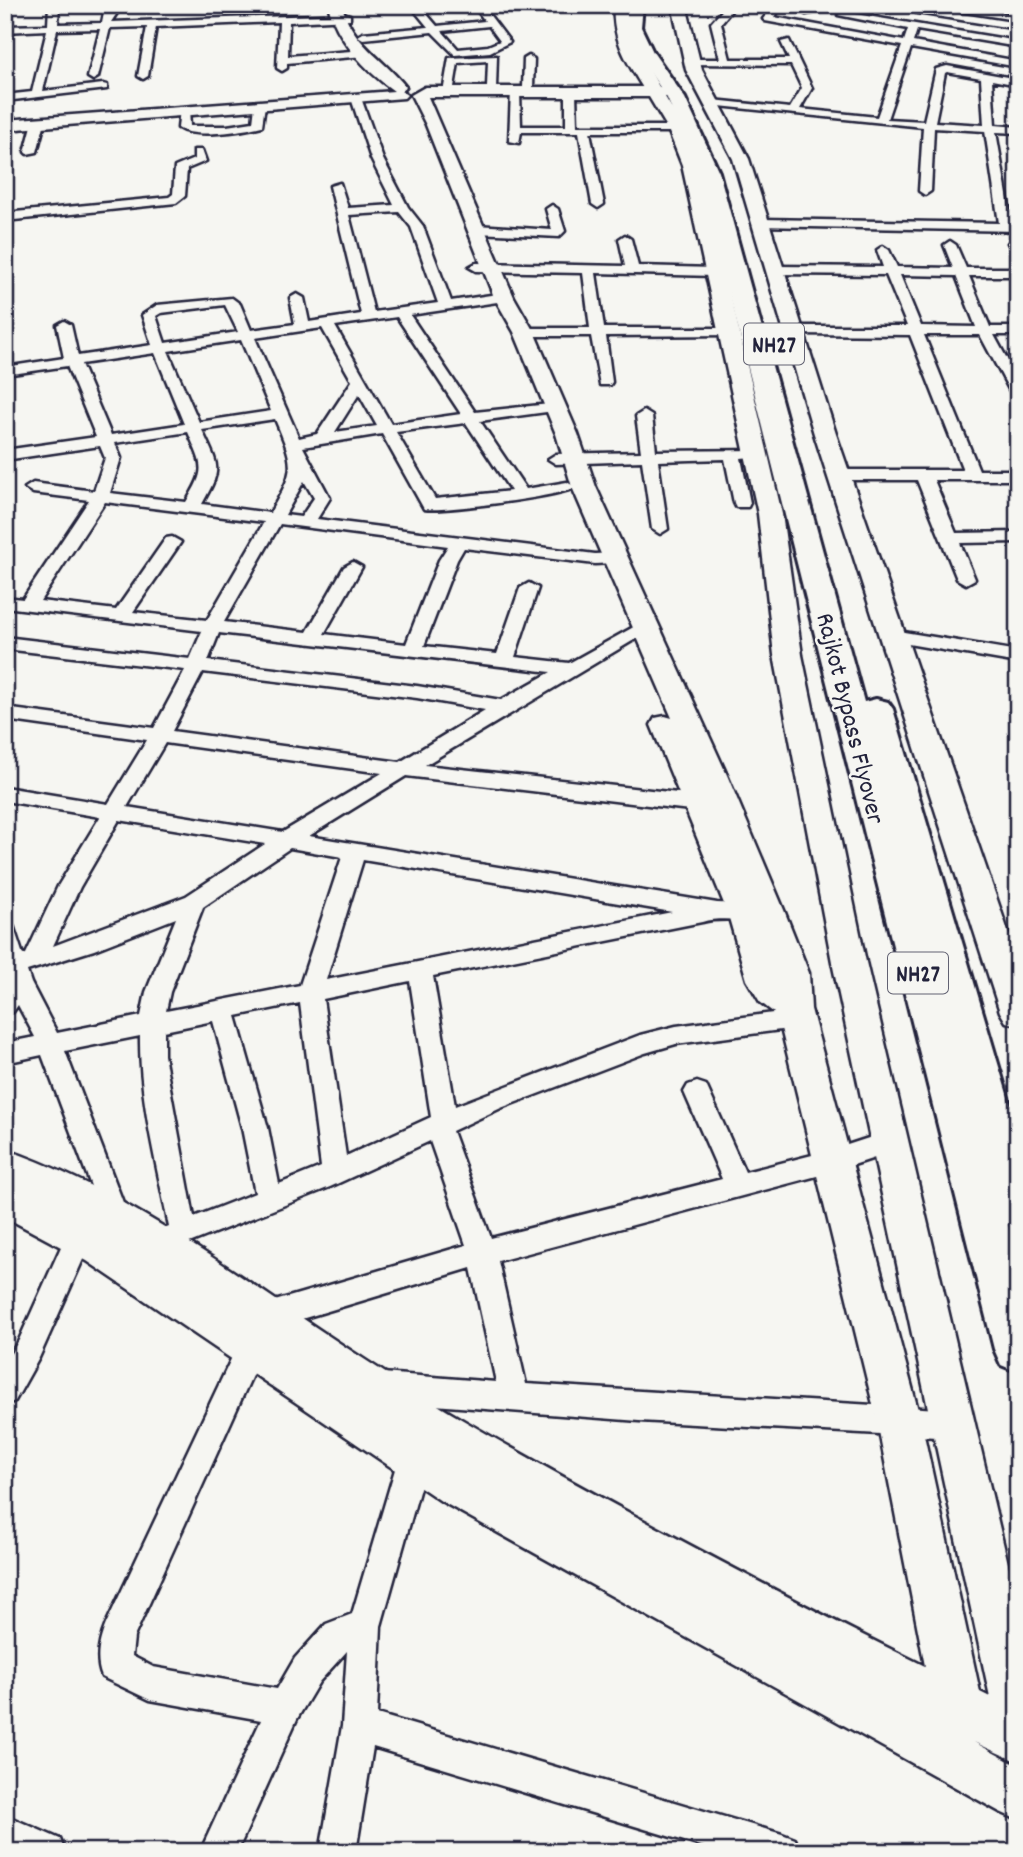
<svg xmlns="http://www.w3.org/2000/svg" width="1023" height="1857" font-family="Dekko,sans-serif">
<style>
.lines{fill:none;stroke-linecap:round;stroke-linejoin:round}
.street-casing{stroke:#22223b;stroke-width:5}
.secondary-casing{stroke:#22223b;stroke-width:5}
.primary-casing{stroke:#22223b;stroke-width:5}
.highway-casing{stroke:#22223b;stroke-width:6}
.street{fill:#f6f6f2;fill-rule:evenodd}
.secondary{fill:#f6f6f2;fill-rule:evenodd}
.primary{fill:#f6f6f2;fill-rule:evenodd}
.highway{fill:#f6f6f2;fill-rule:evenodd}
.labels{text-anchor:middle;stroke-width:5;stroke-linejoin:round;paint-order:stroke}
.shield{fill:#f6f6f2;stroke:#626272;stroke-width:2}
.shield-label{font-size:24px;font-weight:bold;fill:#22223b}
.street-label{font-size:26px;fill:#22223b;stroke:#f6f6f2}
</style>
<rect width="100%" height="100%" fill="#f6f6f2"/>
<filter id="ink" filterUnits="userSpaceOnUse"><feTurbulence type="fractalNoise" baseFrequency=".0143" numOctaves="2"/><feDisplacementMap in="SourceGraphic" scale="14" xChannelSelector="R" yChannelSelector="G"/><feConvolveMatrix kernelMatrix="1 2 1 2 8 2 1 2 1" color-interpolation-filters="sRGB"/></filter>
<g filter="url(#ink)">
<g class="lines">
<defs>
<path id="street" d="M 5,5 L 14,5 L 10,15 L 5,18 Z
M 49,5 L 59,5 L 58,24 L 102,23 L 104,13 L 109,10 L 117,13 L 111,22 L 347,14 L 350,15 L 350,19 L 289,22 L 288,56 L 364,50 L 369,53 L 364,56 L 287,63 L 287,68 L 282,71 L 277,68 L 279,22 L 156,27 L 148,76 L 143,79 L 138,76 L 147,27 L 110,28 L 98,77 L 93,80 L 88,77 L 100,29 L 57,30 L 43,91 L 103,84 L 107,85 L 107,89 L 5,101 L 5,95 L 32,92 L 47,30 L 5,32 L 5,26 L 48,25 Z
M 410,5 L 419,5 L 437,26 L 485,21 L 473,5 L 482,5 L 510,42 L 490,52 L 455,55 L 432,32 L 363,39 L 358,36 L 363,33 L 428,27 ZM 489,26 L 500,41 L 488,46 L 458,49 L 442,31 Z
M 727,5 L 736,5 L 721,23 L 730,59 L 789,59 L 781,42 L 789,40 L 812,88 L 800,109 L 877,117 L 902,46 L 765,21 L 763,19 L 774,5 L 783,5 L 774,17 L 904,41 L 908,29 L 838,15 L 843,12 L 1018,41 L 1018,47 L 917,30 L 913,42 L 1018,61 L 1018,67 L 911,48 L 887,119 L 924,121 L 936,69 L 947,66 L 1018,79 L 1018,85 L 992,80 L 995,125 L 1018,127 L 1018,133 L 996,132 L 1012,223 L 1018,223 L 1018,231 L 757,226 L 755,223 L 761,219 L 999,223 L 985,131 L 934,128 L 931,191 L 925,195 L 919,191 L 923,127 L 709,105 L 709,101 L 713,100 L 790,108 L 802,88 L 791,65 L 688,64 L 687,62 L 692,59 L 720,59 L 711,23 ZM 947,72 L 981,78 L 984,125 L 935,122 L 945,73 Z
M 828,5 L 855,5 L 806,14 L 801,11 Z
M 891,5 L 919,5 L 917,7 L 1018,23 L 1018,29 L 917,13 L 912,10 L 914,8 L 867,14 L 862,11 Z
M 982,5 L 1018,7 L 1018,13 L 986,8 Z
M 497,56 L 496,89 L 487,87 L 488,61 L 458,63 L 454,87 L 449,90 L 444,87 L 449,58 Z
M 529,56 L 534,59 L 533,87 L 528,90 L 523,87 L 524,59 Z
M 571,89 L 576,92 L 577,126 L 676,126 L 682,129 L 676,132 L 590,132 L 604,204 L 598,208 L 592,204 L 579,132 L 521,132 L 519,143 L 509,141 L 511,90 L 520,92 L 521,126 L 566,126 L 566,92 Z
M 352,96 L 361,98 L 383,159 L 408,207 L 423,226 L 451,301 L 504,293 L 511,297 L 504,301 L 410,315 L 475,412 L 559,403 L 562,406 L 559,409 L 554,411 L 480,421 L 526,489 L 567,482 L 575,487 C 566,496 440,512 424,509 L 382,434 L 303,447 L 330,498 L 317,519 L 595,554 L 613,553 L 622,558 L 613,563 L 595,564 L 464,548 L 457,560 L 424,646 L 497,654 L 520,588 L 529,583 L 538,588 L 515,657 L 569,663 L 639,624 L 651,624 L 654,628 L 425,765 L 714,797 L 721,799 L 724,804 L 721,809 L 698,811 L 406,776 L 309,836 L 717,903 L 764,905 L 767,911 L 764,917 C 744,923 721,916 702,922 L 433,976 L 455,1106 L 640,1035 L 676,1026 L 796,1010 L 805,1012 L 808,1019 L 805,1026 L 796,1028 L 676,1044 L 645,1053 L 501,1108 L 452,1131 L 491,1238 L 722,1179 L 684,1092 L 688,1085 L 697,1082 L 706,1085 L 745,1172 L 832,1150 L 890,1131 L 899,1134 L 903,1142 L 899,1150 L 832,1172 L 498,1261 L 526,1384 L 955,1410 L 966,1414 L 970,1424 L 966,1434 L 955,1438 L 639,1421 L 382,1401 L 372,1397 L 367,1387 L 372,1377 L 382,1373 L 496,1382 L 471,1268 L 268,1329 L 258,1325 L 254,1316 L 258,1307 L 268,1303 L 466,1245 L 430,1141 L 330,1187 L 159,1255 L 149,1251 L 145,1243 L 149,1235 L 169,1227 C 157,1165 139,1099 140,1036 L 65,1051 L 129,1218 L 126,1226 L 116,1230 L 106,1226 L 103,1218 L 42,1055 L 5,1063 L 5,1043 L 35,1037 L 18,1005 L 13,1012 L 5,1015 L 5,923 L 13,925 L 23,955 L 26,954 L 58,886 L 100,817 L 5,801 L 5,787 L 108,804 L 147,740 L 5,720 L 5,708 L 154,728 L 185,670 L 5,649 L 5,637 L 190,659 L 202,631 L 5,607 L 5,597 L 23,599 L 89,500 L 33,493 L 25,488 L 33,483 L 94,491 L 105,458 L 100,446 L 5,460 L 5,450 L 96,437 L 67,366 L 5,375 L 5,367 L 64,358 L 57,325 L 64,321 L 71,325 L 78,356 L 152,345 L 142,315 L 157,305 L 232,298 L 240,304 L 251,330 L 295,324 L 290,298 L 297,294 L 304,298 L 309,322 L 361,314 L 330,186 L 340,183 L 348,208 L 394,205 L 371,159 L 351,98 ZM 399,212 L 411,227 L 438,303 L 374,312 L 349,215 ZM 225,305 L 238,332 L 165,343 L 156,316 L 161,313 ZM 397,317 L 461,414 L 391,424 L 335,326 ZM 322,328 L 352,381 L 317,434 L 299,438 L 255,338 ZM 241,340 L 271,411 L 199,422 L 168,351 ZM 155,353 L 184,424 L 111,435 L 81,364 ZM 359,394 L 377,426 L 335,432 ZM 275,419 C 295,467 296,468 270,513 L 202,504 C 223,467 219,468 202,430 ZM 466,423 L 511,491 L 435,499 L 396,432 ZM 188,432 C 203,468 207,468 186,502 L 110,493 L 121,458 L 115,443 ZM 304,481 L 314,498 L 301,517 L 285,515 ZM 105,502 L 264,522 L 207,620 L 133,612 L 181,542 L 172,537 L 166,538 L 116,610 L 40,601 ZM 280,524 L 448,546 L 439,560 L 406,644 L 324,634 L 362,567 L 353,562 L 344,567 L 307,632 L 224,622 ZM 219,633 L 551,672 L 501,700 L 417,686 L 208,661 ZM 203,672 L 417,698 L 485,710 L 400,762 L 172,731 ZM 165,743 L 382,773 L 283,832 L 127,807 ZM 119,820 L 265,844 L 186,896 L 53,946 L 80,887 ZM 290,848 L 342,857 L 300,985 L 166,1011 L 170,992 L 203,907 ZM 363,860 L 672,912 L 326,980 ZM 176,918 L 146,992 L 141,1016 L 57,1033 L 31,983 L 27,971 L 94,950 ZM 410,981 L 431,1117 L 346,1156 L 323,999 ZM 300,1003 L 321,1167 L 279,1184 L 268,1128 L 236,1016 ZM 213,1021 L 242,1128 L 255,1193 L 194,1217 L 164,1055 L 164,1031 Z
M 260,102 L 265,105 L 262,126 C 243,131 194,139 178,128 L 180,108 L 189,110 L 190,126 L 227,126 L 253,122 L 255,105 Z
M 39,119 L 45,122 L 37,152 L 27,154 L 25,152 L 33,122 Z
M 194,150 L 202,150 L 206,161 L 187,169 L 185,196 L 176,203 L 5,221 L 5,213 L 169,197 L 173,194 L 175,167 L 194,159 Z
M 552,205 L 558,209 L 565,231 L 559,237 L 477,233 L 471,229 L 477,225 L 552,230 L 546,209 Z
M 625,235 L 631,239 L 638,266 L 714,268 L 721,272 L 714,276 L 596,273 L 604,328 L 728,328 L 733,329 L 733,335 L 606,336 L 612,382 L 610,385 L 600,385 L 591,336 L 524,336 L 517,332 L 524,328 L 590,328 L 583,273 L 476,271 L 469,267 L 476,263 L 625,266 L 619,239 Z
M 1014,239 L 1018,240 L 1018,253 L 1013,252 L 1008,243 Z
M 950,241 L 956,245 L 966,268 L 1018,268 L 1018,276 L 969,276 L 990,327 L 1018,327 L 1018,335 L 994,335 L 1018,379 L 1018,397 L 1011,393 L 980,335 L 924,335 L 979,470 L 1018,470 L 1018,480 L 934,480 L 956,533 L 1018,532 L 1018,542 L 960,543 L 975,579 L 966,584 L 957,579 L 917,480 L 838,480 L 830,475 L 838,470 L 963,470 L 910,335 L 793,334 L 786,330 L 793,326 L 907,326 L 886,275 L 775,274 L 768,270 L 775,266 L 883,267 L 877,250 L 883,246 L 889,250 L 897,267 L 953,268 L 944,245 ZM 900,275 L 956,276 L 976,327 L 921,326 Z
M 644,411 L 652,416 L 656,451 L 762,450 L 764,453 L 762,456 L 741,458 L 750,503 L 748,507 L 736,507 L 734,503 L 725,459 L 658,461 L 668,529 L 660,534 L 652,529 L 642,461 L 556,464 L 548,459 L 556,454 L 641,452 L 636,416 Z
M 892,630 L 1018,651 L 1018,663 L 885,640 L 883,636 Z
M 79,1225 L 89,1229 L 93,1237 L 39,1358 L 15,1401 L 5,1405 L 5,1363 L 19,1340 L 69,1229 Z
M 250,1336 L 260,1340 L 264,1349 L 134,1637 L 132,1656 L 153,1667 L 277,1689 L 295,1658 L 326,1624 L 352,1614 L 401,1449 L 405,1439 L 416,1434 L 427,1439 L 431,1449 L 381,1626 L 377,1714 L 782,1834 L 795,1839 L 800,1852 L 721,1852 L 373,1747 L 356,1852 L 320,1852 L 342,1726 L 347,1651 L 319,1682 L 297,1719 L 237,1852 L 200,1852 L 261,1720 L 150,1700 L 102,1677 C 95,1660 99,1641 106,1624 L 240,1340 Z
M 5,1815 L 60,1839 L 65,1852 L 5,1852 Z"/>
<path id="secondary" d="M 328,5 L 342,5 C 351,43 383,58 406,87 L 401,91 L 407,95 L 404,98 L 5,130 L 5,120 L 394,91 C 366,71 336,39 328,5 Z
M 672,5 L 686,5 L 702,70 L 749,159 L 836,434 L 1018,960 L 1018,1025 L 1006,1022 L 1000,1012 L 814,434 L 733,159 L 686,70 Z
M 651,82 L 659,87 L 677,89 L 680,92 L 677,95 L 665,97 L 683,127 L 700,165 L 782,514 L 802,655 L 866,962 L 1018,1606 L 1018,1762 L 974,1742 L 1018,1766 L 1018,1820 L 1000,1812 L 441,1501 L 87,1261 L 5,1217 L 5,1149 C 145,1198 260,1294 384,1372 C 466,1424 552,1471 637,1517 C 733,1568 828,1619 925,1666 L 877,1421 L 778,1016 L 760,1002 L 747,980 L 727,911 L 651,725 L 655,718 L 665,716 L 672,718 L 572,487 L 556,434 L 514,332 L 494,297 L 426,125 L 411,95 L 425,87 L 644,87 ZM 428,97 L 649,97 L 667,127 L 682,165 L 758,514 L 774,655 L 832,962 L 990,1697 L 980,1692 L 921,1421 L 811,1009 L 809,973 L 784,910 L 727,775 L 596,487 L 578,434 L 534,332 L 514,297 Z"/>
<path id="primary" d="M 614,5 L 630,5 L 633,39 L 659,87 L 657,91 L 645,91 C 628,64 611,38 614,5 Z"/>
<path id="highway" d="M 627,5 L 643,5 L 641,27 L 653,52 L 685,98 L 719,172 L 864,702 L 876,699 L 888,702 L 893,709 L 1018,1131 L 1018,1227 L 1008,1224 L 1018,1259 L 1018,1372 L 1001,1365 L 994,1349 L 699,172 L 667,98 L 637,52 L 625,27 Z"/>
</defs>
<!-- street casing -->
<use href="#street" class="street-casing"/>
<!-- secondary casing -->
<use href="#secondary" class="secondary-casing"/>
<!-- primary casing -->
<use href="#primary" class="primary-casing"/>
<!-- highway casing -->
<use href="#highway" class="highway-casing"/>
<!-- street -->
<use href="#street" class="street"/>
<!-- secondary -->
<use href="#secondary" class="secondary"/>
<!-- primary -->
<use href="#primary" class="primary"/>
<!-- highway -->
<use href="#highway" class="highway"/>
</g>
</g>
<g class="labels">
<!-- shield labels -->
<g class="shield">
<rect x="744" y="323.5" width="60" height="41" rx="5"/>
<rect x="888" y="952.5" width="60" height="41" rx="5"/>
</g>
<g class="shield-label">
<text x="774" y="352">NH27</text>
<text x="918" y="981">NH27</text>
</g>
<!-- street labels -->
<g class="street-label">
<text transform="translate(852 718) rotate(76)" y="9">Rajkot Bypass Flyover</text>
</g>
</g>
<!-- margin -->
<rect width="1023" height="1857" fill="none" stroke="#f6f6f2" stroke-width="28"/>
<rect x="14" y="14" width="995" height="1829" fill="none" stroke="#22223b" stroke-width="2.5" filter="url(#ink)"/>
</svg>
